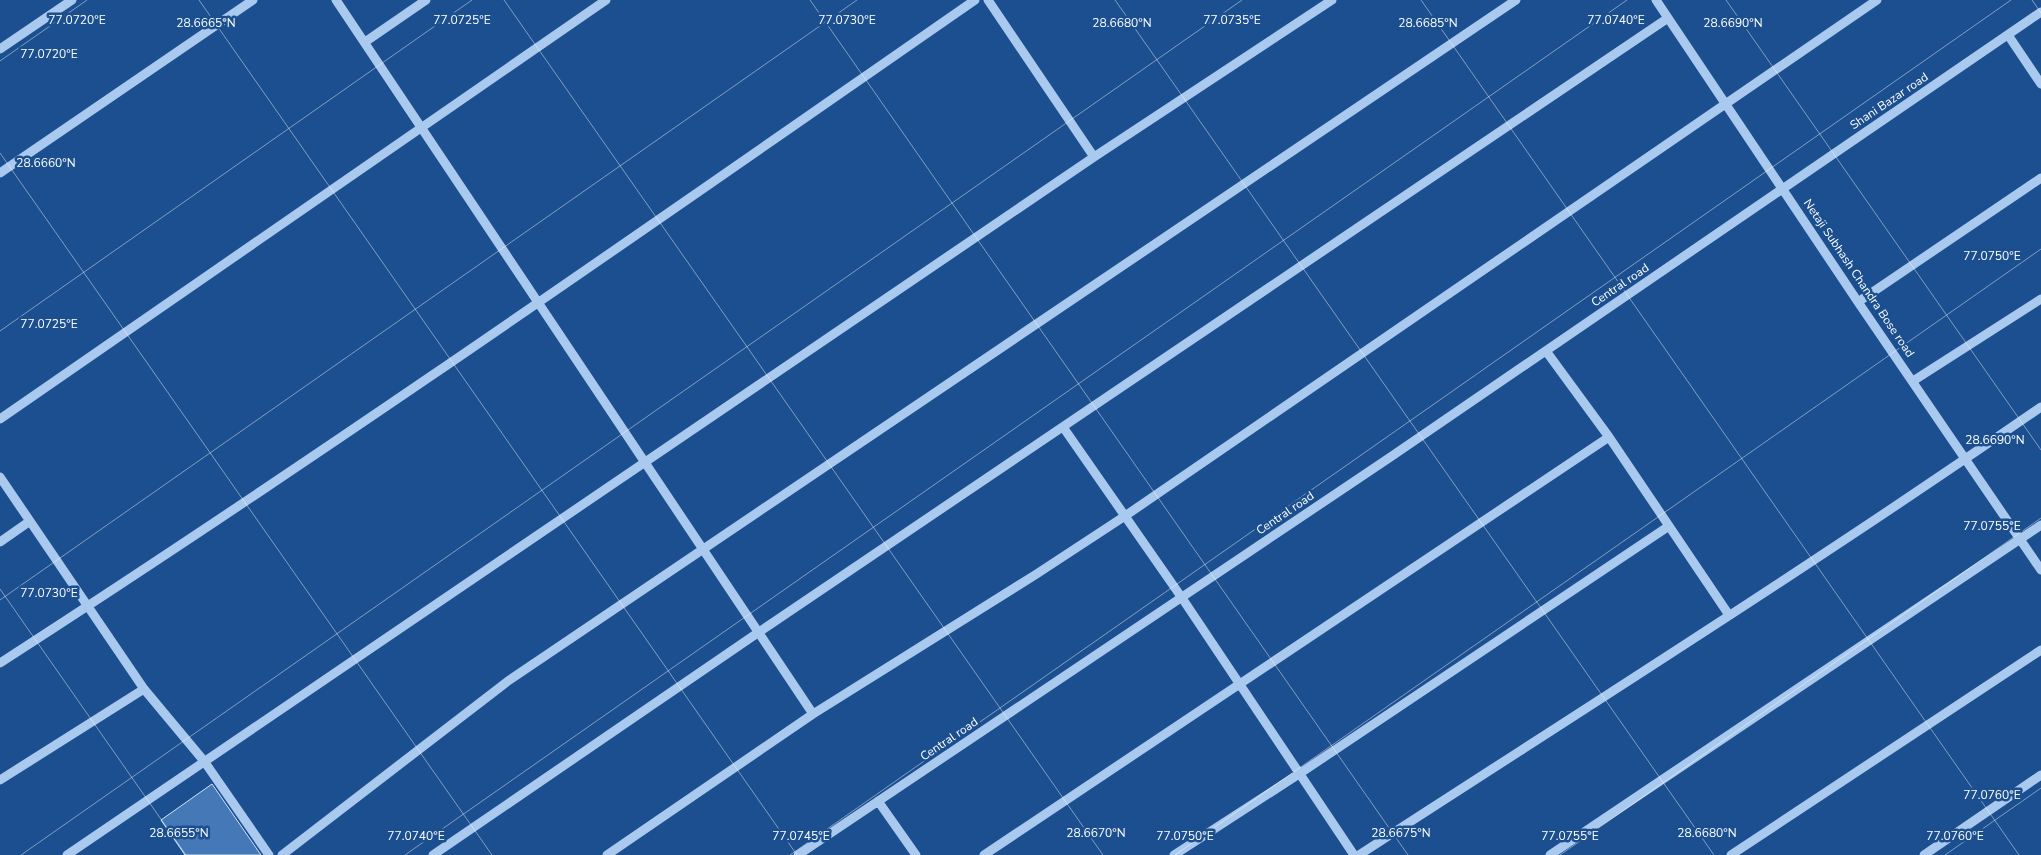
<svg xmlns="http://www.w3.org/2000/svg" width="2041" height="855" font-family="'Nunito Sans',sans-serif">
<style>
.building{fill:#4478b7;stroke:#cfe3fa}
.lines{fill:none;stroke-linecap:round;stroke-linejoin:round}
.minor{stroke:#a9c9ee;stroke-width:9}
.ticks{fill:none;stroke:#fff;stroke-width:1;stroke-opacity:0.45}
.labels{text-anchor:middle;stroke-width:5;stroke-linejoin:round;paint-order:stroke}
.street-label{font-size:12px;fill:#fff;stroke:#1b4f8f}
.ticks-label{font-size:12px;text-anchor:middle;fill:#fff;stroke:#1b4f8f;stroke-width:5;stroke-linejoin:round;paint-order:stroke}
</style>
<rect width="100%" height="100%" fill="#1b4f8f"/>
<!-- building -->
<path class="building" d="M 212,784 L 261,855 L 185,855 L 161,820 Z"/>
<g class="lines">
<!-- minor -->
<path class="minor" d="M 336,0 L 813,714
M 988,0 L 1094,157
M 1656,0 L 1858,302 L 2041,570
M 2008,35 L 2041,84
M 365,42 L 426,0
M 0,49 L 72,0
M 0,173 L 253,0
M 1858,302 L 2041,178
M 1546,351 L 1609,437 L 1729,615
M 1913,381 L 2041,299
M 0,419 L 606,0
M 1063,427 L 1182,598 L 1354,855
M 0,477 L 144,689 L 204,761 L 269,855
M 0,542 L 30,521
M 0,663 C 330,450 652,224 975,0
M 0,780 L 144,689
M 878,801 L 916,855
M 67,855 L 1094,157 L 1332,0
M 282,855 L 508,681 L 1516,0
M 433,855 L 759,632 L 1668,18
M 607,855 L 813,714 L 1035,575 L 1125,516 L 1877,0
M 798,855 L 1392,456 L 2041,12
M 984,855 L 1609,437
M 1174,855 L 1299,774 L 1669,526
M 1359,855 C 1587,707 1817,562 2041,407
M 1550,855 L 2041,525
M 1731,855 L 2041,650
M 1924,855 L 2041,775"/>
</g>
<!-- ticks -->
<path class="ticks" d="M 199,0 L 797,855M 504,0 L 1103,855M 810,0 L 1408,855M 1115,0 L 1714,855M 1421,0 L 2019,855M 1726,0 L 2041,450M 2032,0 L 2041,13M 0,61 L 87,0M 0,153 L 492,855M 0,331 L 472,0M 0,589 L 186,855M 0,600 L 857,0M 21,855 L 1242,0M 405,855 L 1627,0M 790,855 L 2011,0M 1175,855 L 2041,249M 1560,855 L 2041,518M 1945,855 L 2041,788"/>
<g class="labels">
<!-- street labels -->
<g class="street-label">
<text transform="translate(1889 101) rotate(-34)" y="4">Shani Bazar road</text>
<text transform="translate(1859 278) rotate(56)" y="4">Netaji Subhash Chandra Bose road</text>
<text transform="translate(1620 285) rotate(-34)" y="4">Central road</text>
<text transform="translate(1285 513) rotate(-34)" y="4">Central road</text>
<text transform="translate(949 739) rotate(-34)" y="4">Central road</text>
</g>
</g>
<g class="ticks-label">
<text x="1232" y="24">77.0735°E</text>
<text x="77" y="24">77.0720°E</text>
<text x="462" y="24">77.0725°E</text>
<text x="847" y="24">77.0730°E</text>
<text x="1616" y="24">77.0740°E</text>
<text x="206" y="27">28.6665°N</text>
<text x="1122" y="27">28.6680°N</text>
<text x="1428" y="27">28.6685°N</text>
<text x="1733" y="27">28.6690°N</text>
<text x="49" y="58">77.0720°E</text>
<text x="46" y="167">28.6660°N</text>
<text x="1992" y="260">77.0750°E</text>
<text x="49" y="328">77.0725°E</text>
<text x="1995" y="444">28.6690°N</text>
<text x="1992" y="530">77.0755°E</text>
<text x="49" y="597">77.0730°E</text>
<text x="1992" y="799">77.0760°E</text>
<text x="179" y="837">28.6655°N</text>
<text x="1096" y="837">28.6670°N</text>
<text x="1401" y="837">28.6675°N</text>
<text x="1707" y="837">28.6680°N</text>
<text x="416" y="840">77.0740°E</text>
<text x="801" y="840">77.0745°E</text>
<text x="1185" y="840">77.0750°E</text>
<text x="1570" y="840">77.0755°E</text>
<text x="1955" y="840">77.0760°E</text>
</g>
</svg>
